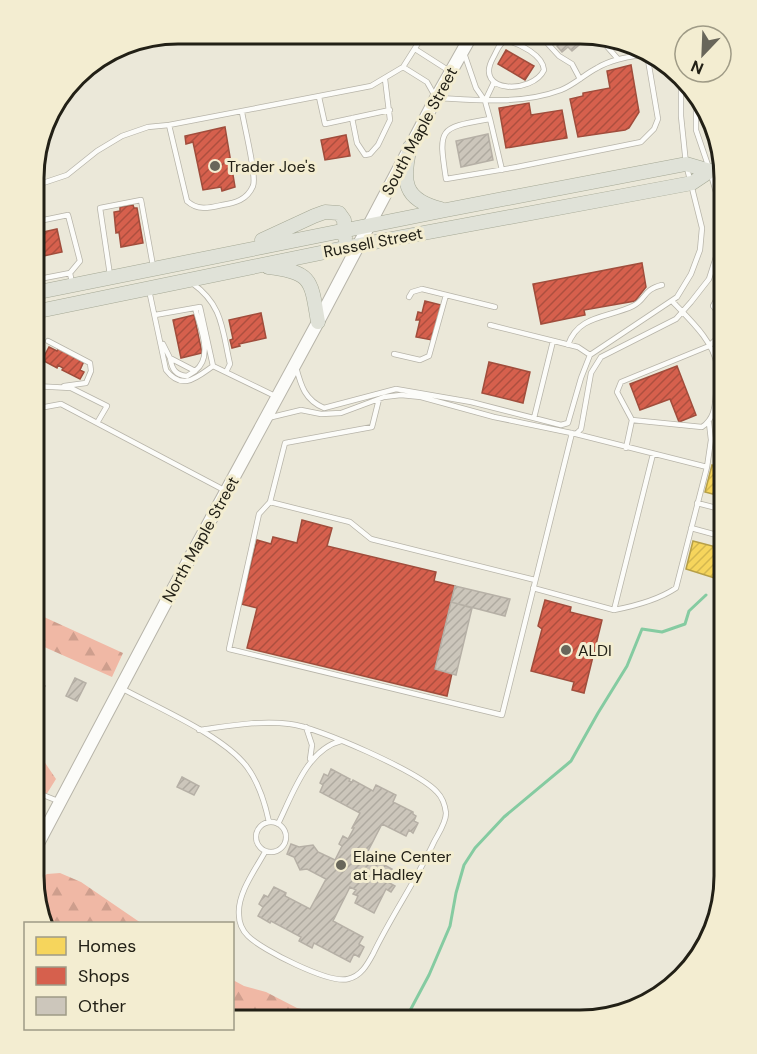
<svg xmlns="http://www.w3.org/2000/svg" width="757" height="1054" font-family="'DM Sans',sans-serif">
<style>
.forest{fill:url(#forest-firs)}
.homes{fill:url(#homes-hatch);stroke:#b69f47;stroke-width:1.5}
.shops{fill:url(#shops-hatch);stroke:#a04d3c;stroke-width:1.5}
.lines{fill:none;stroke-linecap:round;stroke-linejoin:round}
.stream{stroke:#85cba1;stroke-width:3}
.building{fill:url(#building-hatch);stroke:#b6b0a6;stroke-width:1.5}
.service-casing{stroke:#b7b4a9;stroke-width:6}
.secondary-casing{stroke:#b7b4a9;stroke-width:14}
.trunk-casing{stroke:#a5a895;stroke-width:15}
.service{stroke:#fcfcf9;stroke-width:4.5}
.secondary{stroke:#fcfcf9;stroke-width:12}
.trunk{stroke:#e0e2d8;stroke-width:14}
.poi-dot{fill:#68665a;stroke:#f3edd1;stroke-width:2}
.labels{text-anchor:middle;stroke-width:6;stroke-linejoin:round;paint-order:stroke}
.street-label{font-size:16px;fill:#222016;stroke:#f3edd1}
.poi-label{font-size:16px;fill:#222016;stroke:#f3edd1;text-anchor:start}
.rim{fill:none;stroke:#222016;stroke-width:3}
</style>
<defs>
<pattern id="forest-firs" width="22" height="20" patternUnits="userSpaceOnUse" patternTransform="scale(1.5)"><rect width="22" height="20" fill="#f0b8a5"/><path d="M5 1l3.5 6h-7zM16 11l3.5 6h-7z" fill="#ce9e8d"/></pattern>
<pattern id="homes-hatch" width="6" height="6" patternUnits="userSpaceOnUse" patternTransform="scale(1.5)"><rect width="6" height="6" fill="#f6d55c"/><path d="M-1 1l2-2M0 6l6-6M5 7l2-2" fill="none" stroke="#d3b74f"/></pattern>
<pattern id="shops-hatch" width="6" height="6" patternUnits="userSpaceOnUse" patternTransform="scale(1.5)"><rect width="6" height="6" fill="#d6604d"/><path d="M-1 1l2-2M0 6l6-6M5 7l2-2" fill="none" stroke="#ad4f3f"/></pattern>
<pattern id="building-hatch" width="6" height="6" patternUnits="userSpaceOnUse" patternTransform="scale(1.5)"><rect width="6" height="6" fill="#ccc6bb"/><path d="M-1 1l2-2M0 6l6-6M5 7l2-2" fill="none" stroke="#afaaa0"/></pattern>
</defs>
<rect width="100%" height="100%" fill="#ebe8d9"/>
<!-- forest -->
<path class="forest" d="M 33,612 L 123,653 L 112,677 L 33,642 Z
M 33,745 L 56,779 L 33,816 Z
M 60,873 L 81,882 L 141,923 L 44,923 L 34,882 L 47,874 Z
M 233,980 L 244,986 L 266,992 L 297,1008 L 349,1020 L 247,1020 L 233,1012 Z"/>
<!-- homes -->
<path class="homes" d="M 712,465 L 724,468 L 724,497 L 705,492 Z
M 693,541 L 724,549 L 724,581 L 686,569 Z"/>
<!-- shops -->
<path class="shops" d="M 506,50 L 534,66 L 525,80 L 498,64 Z
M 631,65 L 639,112 L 629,128 L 625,130 L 578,137 L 570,99 L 583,96 L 583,93 L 610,88 L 607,71 Z
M 529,103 L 531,115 L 562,110 L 567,138 L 506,148 L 499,108 Z
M 225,127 L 235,187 L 222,191 L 221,187 L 203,190 L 193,142 L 186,144 L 185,136 Z
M 346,135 L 350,156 L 325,160 L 321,140 Z
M 133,205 L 134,208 L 137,208 L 143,243 L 121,247 L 119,232 L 116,233 L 114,212 L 120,211 L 120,207 Z
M 57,229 L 62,252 L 34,258 L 34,234 Z
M 642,263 L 646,287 L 635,301 L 584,310 L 585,315 L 541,324 L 533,284 Z
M 425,301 L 441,305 L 432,340 L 416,337 L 420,320 L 416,320 L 418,312 L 422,313 Z
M 261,313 L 266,338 L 239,344 L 240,346 L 232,348 L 230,340 L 233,339 L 229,320 Z
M 194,315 L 202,353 L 181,358 L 173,320 Z
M 49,347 L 57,351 L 59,348 L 84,361 L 80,370 L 84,372 L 80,379 L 62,370 L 63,368 L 58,365 L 57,368 L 42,360 Z
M 489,362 L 530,372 L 523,403 L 482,393 Z
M 677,366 L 696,415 L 679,422 L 670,399 L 640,410 L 630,384 Z
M 302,520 L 332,528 L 327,546 L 436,572 L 434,581 L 455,586 L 435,669 L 452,673 L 447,696 L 247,648 L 257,608 L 241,604 L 257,540 L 271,544 L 273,537 L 297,543 Z
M 545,600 L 571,607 L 570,612 L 602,620 L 584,693 L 572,690 L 574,682 L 531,671 L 542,629 L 538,626 Z"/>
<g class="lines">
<!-- stream -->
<path class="stream" d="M 405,1020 L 429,975 L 450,926 L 456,893 L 464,865 L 475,848 L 504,817 L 571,761 L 598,713 L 627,666 L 642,629 L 662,632 L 685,624 L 689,611 L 706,595"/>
</g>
<!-- building -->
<path class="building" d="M 558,35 L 588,35 L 588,40 L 585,40 L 572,51 L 568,47 L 562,52 L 557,46 L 563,41 Z
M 488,134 L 493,160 L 461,167 L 456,141 Z
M 455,586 L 510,599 L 505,616 L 451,602 Z
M 451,602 L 472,608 L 456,675 L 435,669 Z
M 75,678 L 86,683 L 77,701 L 66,696 Z
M 33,679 L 45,686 L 37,699 L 33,697 Z
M 331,769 L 350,779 L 349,781 L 352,782 L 353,780 L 373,791 L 376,785 L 396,795 L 393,802 L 413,812 L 413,814 L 416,816 L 414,821 L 418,823 L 413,833 L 409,830 L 406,836 L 382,824 L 366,855 L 392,869 L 386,881 L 395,886 L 391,892 L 386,889 L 374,913 L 355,903 L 358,896 L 353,894 L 356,890 L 350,887 L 333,921 L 363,937 L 359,944 L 364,947 L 359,957 L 354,954 L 350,962 L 314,943 L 312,948 L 299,941 L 301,937 L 271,921 L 270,923 L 258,916 L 263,907 L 259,904 L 264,895 L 268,897 L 274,887 L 286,893 L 285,896 L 310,909 L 326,879 L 307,869 L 300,870 L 294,857 L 287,854 L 291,844 L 299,847 L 313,845 L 318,852 L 335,860 L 342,846 L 339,844 L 343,836 L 348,839 L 354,828 L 352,828 L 360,813 L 320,792 L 323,785 L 320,783 L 324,774 L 328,776 Z
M 182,777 L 199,786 L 194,795 L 177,787 Z"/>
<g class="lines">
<defs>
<path id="service" d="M 596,34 L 618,59
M 544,35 L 548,44 L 559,56 L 572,64 L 580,79
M 506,40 C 520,44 543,55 544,70 C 533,94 473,94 493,58 C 497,51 499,43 506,40 Z
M 415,49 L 451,72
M 464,53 L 476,88 L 485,101 L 490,119 C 439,128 438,127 446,179 L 517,167 L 641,142 L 654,129 L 658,119 L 647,54
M 403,67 L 427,82 L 436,98 C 477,100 521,105 561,90 C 574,85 585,74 597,68 C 612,59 629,57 646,54
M 319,97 L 325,124 L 390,110
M 485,101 L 494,82
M 352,118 L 357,143 L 365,155 L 370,154 L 378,145 L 390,120 L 385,79
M 490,119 L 502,170
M 169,125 L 187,201 C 198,211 209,208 222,205 C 235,203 247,200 253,186 C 257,176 244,125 242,112
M 34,186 L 67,175 L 97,151 L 122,136 L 148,127 L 169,125 L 371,86 L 403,67 L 422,37
M 34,222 L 68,215 L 80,261 L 70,273 L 72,283
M 110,275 L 100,208 L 141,200 L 153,266
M 34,280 L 70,273
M 192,283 C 223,305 222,329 230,364 L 226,372
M 149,290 L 166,370 C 182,391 196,378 213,366
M 409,297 L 412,292 L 422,289 L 495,307
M 155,315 L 200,307 L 213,366
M 724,320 L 713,306 L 724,285
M 490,325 L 578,347 L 590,355
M 48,341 L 90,363 L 91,371 L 86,383 L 64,386
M 163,344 L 170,358 L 195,371 C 214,357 200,327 195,308
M 568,345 C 578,315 608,318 633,306 C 647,299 642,290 662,285
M 394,354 L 420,360 L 429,356 L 446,295
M 170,358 C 172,369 175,375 187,376 L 195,371
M 213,366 L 275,396
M 296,367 C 301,386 305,400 324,408 L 396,389 L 471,402 L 561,425 L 568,423 L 581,378 L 590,355 L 677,297 L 691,274 L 700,250 L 702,228 L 686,164 L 681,116 L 681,80
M 34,386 L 71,388 L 107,406 L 97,423
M 34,409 L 61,404 L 224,490
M 268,418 L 301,410 L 321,414 L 341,413 L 384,397 L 401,395 L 421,397 L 494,417 L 576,434 L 581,429 L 591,373 L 601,357 L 676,319 L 691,302 L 709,279 L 717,254 L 720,230 L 719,203 L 710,171 L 696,130 L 696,98
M 534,418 L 553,341
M 632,420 L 617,392 L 621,382 L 709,346 L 724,332
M 576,434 L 707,467 L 676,588 C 658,600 635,606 614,610 L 653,454
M 626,448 L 632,420 L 702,427 C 714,419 715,407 716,394 C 717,385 718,375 717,366 C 714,341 688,318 672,301
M 707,467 L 711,440 L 709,423
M 270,502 L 285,443 L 372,427 L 379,399
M 697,503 L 724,510
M 691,528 L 724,537
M 535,580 L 371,539 L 350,522 L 270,502 L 259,514 L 229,649 L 502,715 L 572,433
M 533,588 L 614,610
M 123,689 C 158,708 224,736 247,767 C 259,783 265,803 269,822
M 306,727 L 312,745 L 310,759
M 199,730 C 229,726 260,720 290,724 C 318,727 419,772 437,792 C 443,798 445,805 446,813 C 446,823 438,834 434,842 C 416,881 391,916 373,954 C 367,965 361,976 348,979 C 329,984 262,950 248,936 C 242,930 239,923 239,915 C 237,894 255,870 265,852
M 33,791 L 58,801
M256 837a15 15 0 1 1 30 0a15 15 0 1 1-30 0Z
M 278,824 C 292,796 307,749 341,741"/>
<path id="secondary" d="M 33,853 L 166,602 L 318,322 L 436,98 L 471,36"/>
<path id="trunk" d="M 410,147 C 402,181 403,200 441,209
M 262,240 L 314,216 L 325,212 L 339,213 L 344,220 L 345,238
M 268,267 C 313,272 311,281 318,322
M 34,293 L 446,210 L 686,164 L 710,171
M 34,312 L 359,245 L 692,183 L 710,171 L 722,168"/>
</defs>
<!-- service casing -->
<use href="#service" class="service-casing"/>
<!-- secondary casing -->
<use href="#secondary" class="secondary-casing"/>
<!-- trunk casing -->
<use href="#trunk" class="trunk-casing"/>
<!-- service -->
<use href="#service" class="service"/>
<!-- secondary -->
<use href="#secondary" class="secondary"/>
<!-- trunk -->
<use href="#trunk" class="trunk"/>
</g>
<!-- markers -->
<g class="poi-dot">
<circle cx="215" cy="166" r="6"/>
<circle cx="566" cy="650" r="6"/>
<circle cx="341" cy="865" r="6"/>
</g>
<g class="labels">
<!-- street labels -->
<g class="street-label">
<text transform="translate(419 131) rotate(-62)" y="6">South Maple Street</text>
<text transform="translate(373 242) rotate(-11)" y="6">Russell Street</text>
<text transform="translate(200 539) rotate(-61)" y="6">North Maple Street</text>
</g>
<!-- poi labels -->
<g class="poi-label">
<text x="227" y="172">Trader Joe's</text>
<text x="578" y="656">ALDI</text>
<text x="353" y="862">Elaine Center<tspan x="353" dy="18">at Hadley</tspan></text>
</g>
</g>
<!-- crop -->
<path d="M0 0H757V1054H0ZM178 44H580A134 134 0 0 1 714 178V876A134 134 0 0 1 580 1010H178A134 134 0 0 1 44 876V178A134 134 0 0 1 178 44Z" fill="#f3edd1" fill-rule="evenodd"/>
<path class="rim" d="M178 44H580A134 134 0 0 1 714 178V876A134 134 0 0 1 580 1010H178A134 134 0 0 1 44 876V178A134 134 0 0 1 178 44Z"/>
<!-- legend -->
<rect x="24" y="922" width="210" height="108" fill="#f3edd1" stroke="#9f9b86" stroke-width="1.5"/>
<rect x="36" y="937" width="30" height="18" fill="#f6d55c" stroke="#9f9b86" stroke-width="1.5"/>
<text x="78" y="952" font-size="18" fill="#222016">Homes</text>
<rect x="36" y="967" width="30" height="18" fill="#d6604d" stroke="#9f9b86" stroke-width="1.5"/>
<text x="78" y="982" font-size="18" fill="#222016">Shops</text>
<rect x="36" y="997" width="30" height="18" fill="#ccc6bb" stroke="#9f9b86" stroke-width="1.5"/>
<text x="78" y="1012" font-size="18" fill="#222016">Other</text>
<!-- north arrow -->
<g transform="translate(703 54) rotate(203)"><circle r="28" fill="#f3edd1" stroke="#9f9b86" stroke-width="1.5"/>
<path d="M0-4.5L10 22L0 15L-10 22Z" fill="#68665a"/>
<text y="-9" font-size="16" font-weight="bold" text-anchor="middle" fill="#222016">N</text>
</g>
</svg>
